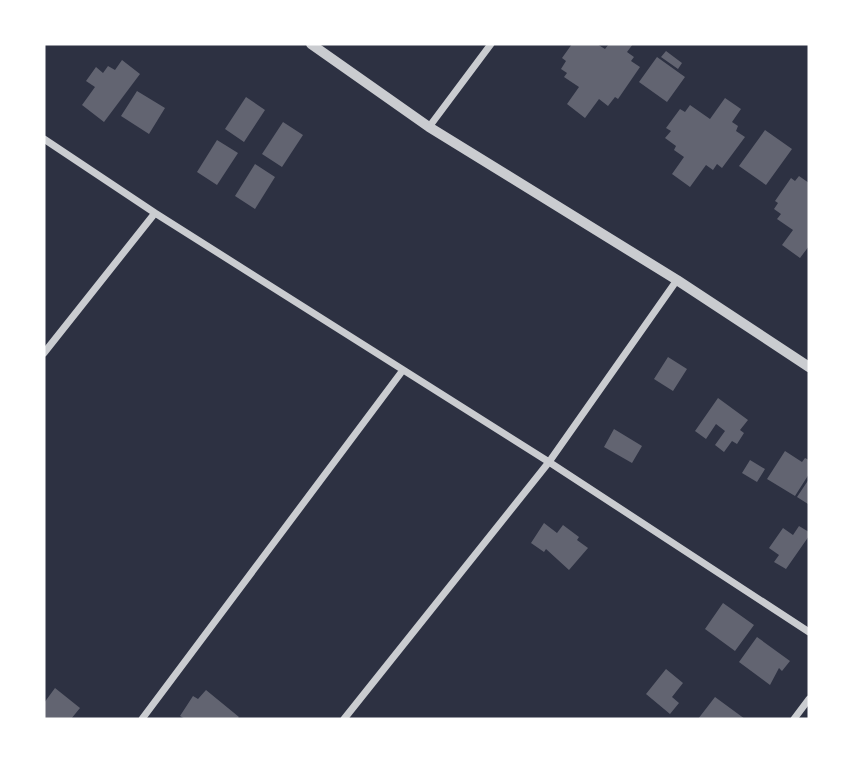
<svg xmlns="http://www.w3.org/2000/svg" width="853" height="763" font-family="'Roboto Condensed',sans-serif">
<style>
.building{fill:#626471}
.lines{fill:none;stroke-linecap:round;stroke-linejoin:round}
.minor{stroke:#caccd0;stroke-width:7}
.tertiary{stroke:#caccd0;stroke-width:10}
</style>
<rect width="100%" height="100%" fill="#2d3142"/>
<!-- building -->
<path class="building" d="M 572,44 L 597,44 L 605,49 L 609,44 L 633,44 L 627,52 L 634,57 L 631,61 L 640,67 L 618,99 L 615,97 L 608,106 L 599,99 L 585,118 L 567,104 L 579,87 L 564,77 L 567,73 L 561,69 L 566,61 L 562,58 Z
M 666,51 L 682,63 L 678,69 L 661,57 Z
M 657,57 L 685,77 L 667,102 L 639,82 Z
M 122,60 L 140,74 L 104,122 L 82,105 L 95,87 L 86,81 L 96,67 L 103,73 L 108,66 L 115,70 Z
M 137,91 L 165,108 L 149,134 L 121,116 Z
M 246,97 L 265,110 L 244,142 L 225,129 Z
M 725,98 L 741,109 L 732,122 L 738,126 L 736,131 L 745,137 L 722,168 L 717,164 L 713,170 L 706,165 L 690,187 L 672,174 L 684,157 L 674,150 L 676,146 L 665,138 L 671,131 L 666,128 L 680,109 L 685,112 L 690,105 L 710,119 Z
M 283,122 L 303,135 L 282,167 L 262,154 Z
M 765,130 L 792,149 L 766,185 L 739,166 Z
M 217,140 L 238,153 L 217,185 L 197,172 Z
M 255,164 L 275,177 L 255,209 L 235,196 Z
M 799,176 L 809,183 L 809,246 L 800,258 L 782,245 L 793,230 L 777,219 L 781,214 L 774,209 L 778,203 L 775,201 L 791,178 L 795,181 Z
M 668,357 L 687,369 L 673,391 L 654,379 Z
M 718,398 L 748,420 L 740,430 L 744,433 L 737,444 L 732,441 L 724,452 L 715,445 L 725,431 L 716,424 L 706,439 L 695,431 Z
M 614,429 L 642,446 L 632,463 L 604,447 Z
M 785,451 L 802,462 L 805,458 L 809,460 L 809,474 L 795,496 L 767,479 Z
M 750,460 L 765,469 L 757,482 L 742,473 Z
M 809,479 L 809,503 L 808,504 L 797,497 Z
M 544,523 L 557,533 L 563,525 L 579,537 L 577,540 L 588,548 L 569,570 L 546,549 L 544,552 L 531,543 Z
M 799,526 L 809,532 L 809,536 L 786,569 L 774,562 L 779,555 L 769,548 L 783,528 L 793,535 Z
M 723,603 L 754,625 L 735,651 L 705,629 Z
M 757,637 L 790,661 L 782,671 L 779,668 L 770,685 L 739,662 Z
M 666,669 L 683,683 L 672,697 L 679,703 L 670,714 L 646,694 Z
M 55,688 L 80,708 L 71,719 L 44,719 L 44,703 Z
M 206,690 L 239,717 L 237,719 L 185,719 L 180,716 L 193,696 L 198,699 Z
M 715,697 L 745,719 L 698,719 Z"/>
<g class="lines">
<!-- minor -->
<path class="minor" d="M 429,127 L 491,44
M 44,139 L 155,213 L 549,462 L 809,632
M 44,353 L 155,213
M 142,719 L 403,370
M 344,719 L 549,462 L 677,280
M 794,719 L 809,699"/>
<!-- tertiary -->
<path class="tertiary" d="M 311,44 L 429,127 L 677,280 L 809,367"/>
</g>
<!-- border -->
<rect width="853" height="763" fill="none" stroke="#ffffff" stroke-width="91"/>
</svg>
